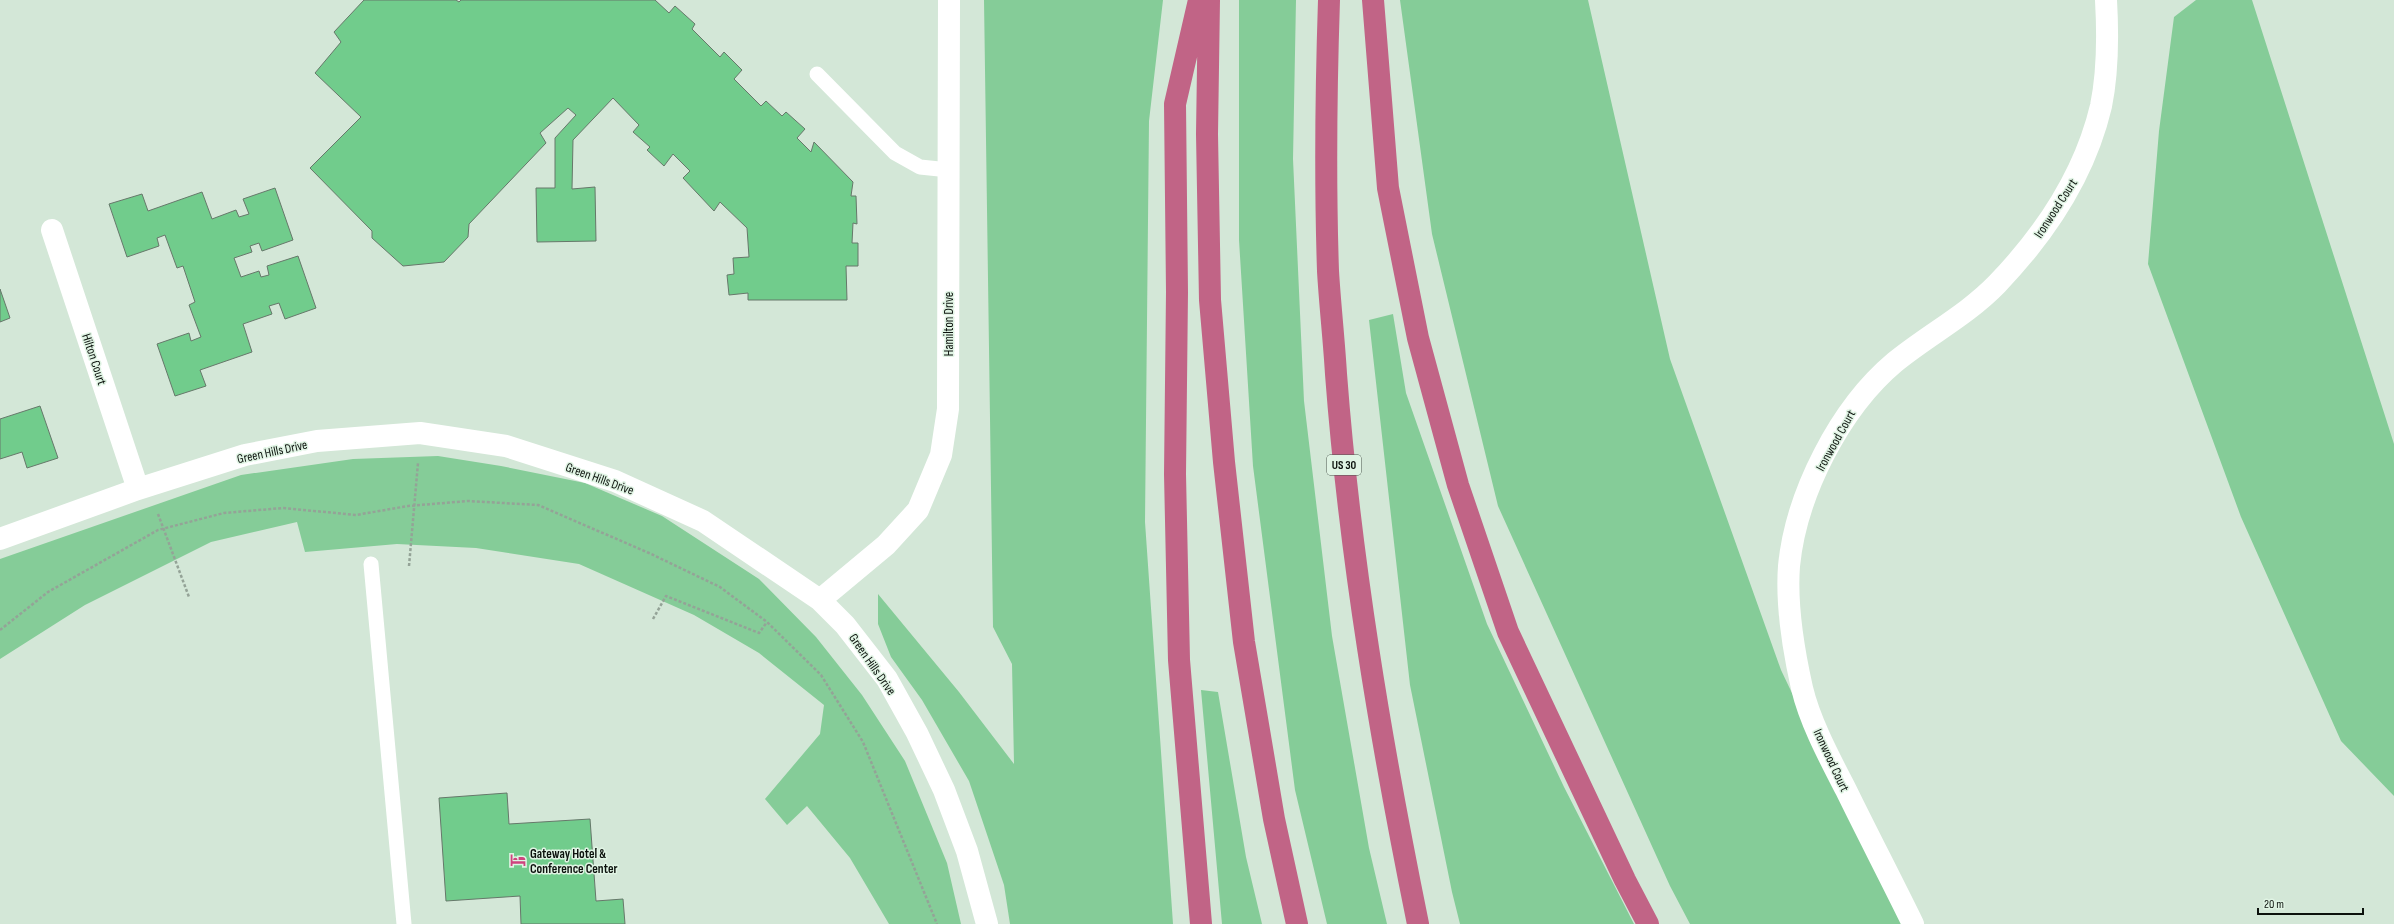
<svg xmlns="http://www.w3.org/2000/svg" width="2394" height="924" font-family="'Sofia Sans Condensed',sans-serif">
<style>
.green{fill:#85cc98}
.building{fill:#71cc8c;stroke:#66786a}
.lines{fill:none;stroke-linecap:round;stroke-linejoin:round}
.path{stroke:#94a397;stroke-width:2.5;stroke-dasharray:3 2;stroke-linecap:butt}
.service{stroke:#fff;stroke-width:15}
.minor{stroke:#fff;stroke-width:22}
.motorway{stroke:#c16486;stroke-width:22}
.labels{text-anchor:middle;stroke-width:3;stroke-linejoin:round;paint-order:stroke}
.shield{fill:#e0f4e4;stroke:#4c564e;stroke-width:1}
.shield-label{font-size:12px;font-weight:bold;fill:#0c120d}
.street-label{font-size:13px;fill:#0c120d;stroke:#e0f4e4}
.poi-label{font-size:13px;font-weight:bold;fill:#0c120d;stroke:#e0f4e4;text-anchor:start}
</style>
<rect width="100%" height="100%" fill="#d3e7d7"/>
<!-- green -->
<path class="green" d="M 984,0 L 1163,0 L 1149,121 L 1145,522 L 1173,924 L 1010,924 L 1004,885 L 969,781 L 922,700 L 891,657 L 878,624 L 878,594 L 959,692 L 1014,764 L 1012,664 L 993,627 Z
M 1239,0 L 1296,0 L 1293,159 L 1304,401 L 1332,636 L 1369,848 L 1387,924 L 1327,924 L 1295,790 L 1253,466 L 1239,240 Z
M 1400,0 L 1588,0 L 1670,359 L 1781,670 L 1902,924 L 1690,924 L 1670,886 L 1498,506 L 1432,234 Z
M 2196,0 L 2252,0 L 2394,444 L 2394,796 L 2341,741 L 2241,517 L 2148,264 L 2159,131 L 2174,17 Z
M 1393,314 L 1406,393 L 1487,624 L 1564,787 L 1634,924 L 1460,924 L 1452,892 L 1410,685 L 1369,320 Z
M 438,456 L 501,466 L 585,483 L 662,516 L 759,579 L 816,637 L 862,695 L 905,761 L 947,863 L 961,924 L 889,924 L 850,858 L 807,806 L 787,825 L 765,799 L 820,734 L 824,705 L 759,653 L 694,615 L 579,564 L 476,548 L 397,544 L 305,552 L 297,522 L 211,542 L 85,605 L 0,659 L 0,559 L 241,475 L 353,459 Z
M 1201,690 L 1218,692 L 1246,857 L 1262,924 L 1222,924 Z"/>
<!-- building -->
<path class="building" d="M 364,0 L 456,0 L 459,2 L 461,0 L 655,0 L 669,13 L 675,6 L 695,24 L 692,29 L 720,57 L 724,52 L 742,70 L 734,79 L 761,106 L 766,101 L 782,116 L 786,112 L 805,129 L 797,138 L 811,152 L 814,142 L 853,182 L 851,196 L 856,196 L 857,224 L 853,223 L 852,243 L 858,243 L 858,266 L 846,266 L 847,300 L 748,300 L 748,293 L 729,295 L 727,275 L 734,274 L 733,258 L 749,257 L 747,228 L 720,202 L 714,211 L 683,178 L 690,171 L 673,154 L 664,166 L 647,150 L 650,147 L 633,132 L 639,125 L 613,98 L 573,140 L 572,189 L 595,187 L 596,241 L 537,242 L 536,188 L 555,188 L 555,138 L 576,115 L 568,108 L 540,133 L 546,143 L 469,224 L 468,237 L 444,262 L 403,266 L 372,238 L 372,231 L 310,168 L 361,117 L 315,73 L 341,42 L 334,32 Z
M 275,188 L 293,240 L 262,251 L 259,243 L 250,246 L 252,252 L 234,258 L 241,277 L 259,271 L 261,277 L 269,275 L 267,266 L 298,256 L 316,308 L 285,319 L 279,303 L 269,306 L 272,314 L 243,324 L 252,352 L 200,370 L 206,386 L 175,396 L 157,344 L 189,333 L 191,341 L 201,337 L 189,305 L 195,302 L 183,266 L 177,268 L 165,235 L 157,238 L 159,246 L 127,257 L 109,204 L 142,194 L 148,211 L 202,192 L 212,219 L 236,210 L 239,217 L 249,214 L 243,199 Z
M 0,289 L 10,318 L 0,322 Z
M 40,406 L 58,458 L 27,468 L 22,452 L 0,459 L 0,419 Z
M 507,793 L 509,824 L 590,819 L 596,901 L 623,899 L 625,924 L 521,924 L 520,896 L 446,901 L 439,798 Z"/>
<g class="lines">
<!-- path -->
<path class="path" d="M 158,514 L 189,597
M 409,566 L 418,463
M 653,619 L 666,596 L 759,633 L 767,622
M 0,630 L 48,592 L 158,530 L 224,513 L 283,508 L 356,515 L 408,506 L 468,501 L 538,505 L 649,553 L 720,587 L 767,622 L 821,675 L 863,742 L 937,924"/>
<!-- service -->
<path class="service" d="M 817,74 L 895,153 L 920,167 L 949,170
M 371,564 L 404,924"/>
<!-- minor -->
<path class="minor" d="M 52,230 L 138,489
M 0,539 L 138,489 L 245,455 L 317,441 L 420,433 L 506,446 L 615,481 L 703,521 L 820,600 L 845,625 L 887,679 L 917,733 L 944,790 L 967,851 L 987,924
M 820,600 L 886,545 L 918,510 L 941,455 L 948,409 L 949,0
M 1913,924 C 1891,879 1868,835 1846,790 C 1830,759 1810,722 1802,688 C 1793,648 1786,606 1789,566 C 1796,494 1840,408 1895,362 C 1928,335 1967,315 1997,284 C 2044,235 2085,174 2101,106 C 2108,72 2108,35 2106,0"/>
<!-- motorway -->
<path class="motorway" d="M 1199,0 L 1175,104 L 1177,292 L 1175,474 L 1179,660 L 1201,924
M 1209,0 L 1207,134 L 1210,300 L 1224,462 L 1244,642 L 1274,819 L 1297,924
M 1329,0 C 1326,91 1325,181 1328,271 C 1330,305 1334,340 1336,374 C 1350,559 1381,742 1418,924
M 1373,0 L 1388,188 L 1418,338 L 1458,485 L 1508,632 L 1625,880 L 1648,924"/>
</g>
<!-- icons -->
<defs>
<symbol id="hotel-bare" viewBox="-9 -9 18 18"><path d="M-6-4.5h1.5V1H6V5H4.5V3h-9V5H-6ZM-4 0a1.8 1.8 0 1 1 3.6 0ZM.5 0V-2.5h3Q6-2.5 6 0Z" fill="#ce447e" stroke="#e0f4e4" stroke-width="2.5" paint-order="stroke"/></symbol>
</defs>
<g fill-rule="evenodd">
<use href="#hotel-bare" x="507" y="849" width="22" height="22"/>
</g>
<g class="labels">
<!-- shield labels -->
<rect class="shield" x="1327" y="455" width="34" height="20" rx="3"/>
<g class="shield-label">
<text x="1344" y="469">US 30</text>
</g>
<!-- street labels -->
<g class="street-label">
<text transform="translate(2055 208) rotate(-57)" y="5">Ironwood Court</text>
<text transform="translate(948 324) rotate(-90)" y="5">Hamilton Drive</text>
<text transform="translate(95 359) rotate(72)" y="5">Hilton Court</text>
<text transform="translate(1835 440) rotate(-61)" y="5">Ironwood Court</text>
<text transform="translate(272 451) rotate(-12)" y="5">Green Hills Drive</text>
<text transform="translate(600 478) rotate(20)" y="5">Green Hills Drive</text>
<text transform="translate(873 664) rotate(55)" y="5">Green Hills Drive</text>
<text transform="translate(1832 760) rotate(65)" y="5">Ironwood Court</text>
</g>
<!-- poi labels -->
<g class="poi-label">
<text x="530" y="858">Gateway Hotel &amp;<tspan x="530" dy="15">Conference Center</tspan></text>
</g>
</g>
<!-- scale -->
<path d="M2258 908v6h105v-6" fill="none" stroke="#0c120d" stroke-width="2"/>
<text x="2264" y="908" font-size="12" fill="#0c120d" stroke="#e0f4e4" stroke-width="3" paint-order="stroke">20 m</text>
</svg>
